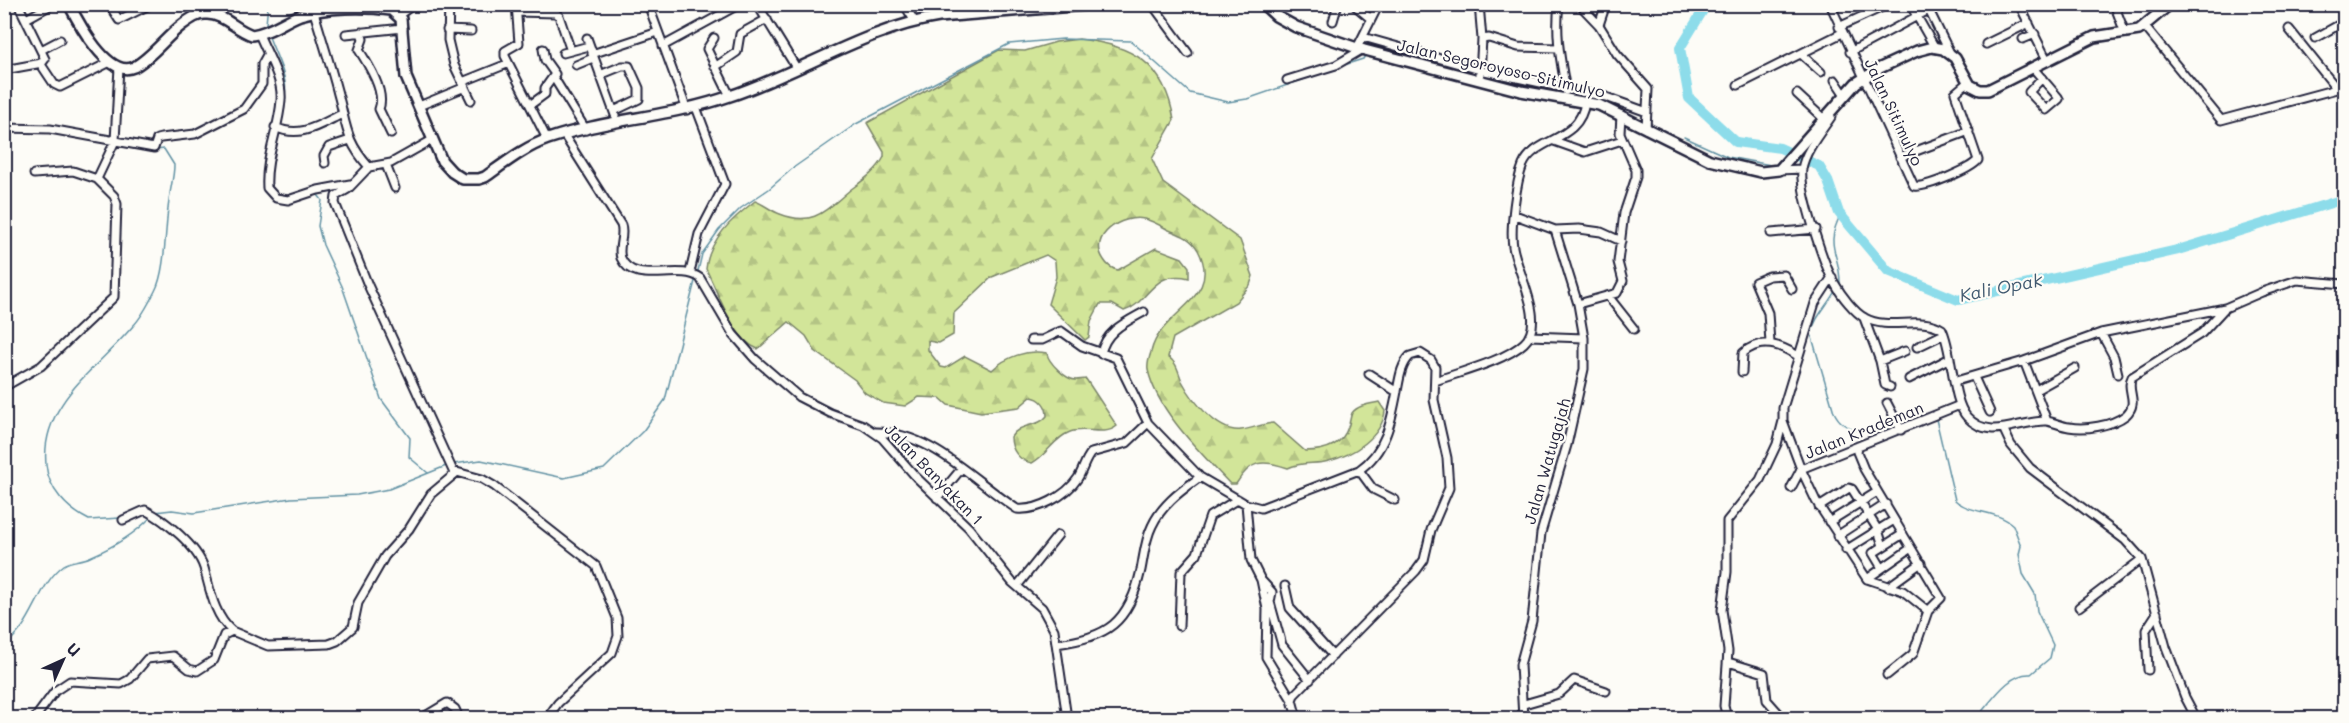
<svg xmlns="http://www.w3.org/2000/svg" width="2349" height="723" font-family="Mali,sans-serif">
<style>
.forest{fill:url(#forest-firs);stroke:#7a846a;stroke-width:1.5}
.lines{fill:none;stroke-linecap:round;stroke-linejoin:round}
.stream{stroke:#6292a4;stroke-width:1.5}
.river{stroke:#8ddcea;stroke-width:10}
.minor-casing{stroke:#22223b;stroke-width:11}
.secondary-casing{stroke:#22223b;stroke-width:14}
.minor{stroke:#fdfcf7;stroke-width:7}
.secondary{stroke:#fdfcf7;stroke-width:9}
.labels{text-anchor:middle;stroke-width:4.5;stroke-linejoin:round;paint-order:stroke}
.street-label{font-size:16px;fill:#22223b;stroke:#fdfcf7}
.water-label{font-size:18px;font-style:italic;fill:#425a70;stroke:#fdfcf7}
</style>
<defs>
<pattern id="forest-firs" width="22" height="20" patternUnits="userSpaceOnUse" patternTransform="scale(1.5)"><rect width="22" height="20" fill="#d2e599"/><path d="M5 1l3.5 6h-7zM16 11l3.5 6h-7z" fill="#b4c485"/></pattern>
</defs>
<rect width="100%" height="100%" fill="#fdfcf7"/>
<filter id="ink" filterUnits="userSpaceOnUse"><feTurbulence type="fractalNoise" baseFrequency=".0167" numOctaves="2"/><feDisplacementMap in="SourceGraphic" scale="12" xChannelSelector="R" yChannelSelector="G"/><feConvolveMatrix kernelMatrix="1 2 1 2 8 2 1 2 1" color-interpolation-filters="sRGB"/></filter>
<g filter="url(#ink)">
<!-- forest -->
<path class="forest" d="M 1079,39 C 1132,45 1165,63 1174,120 L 1152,159 L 1163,183 L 1240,240 L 1253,276 L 1250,285 L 1236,302 L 1173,338 L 1168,357 C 1177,362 1178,372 1182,381 C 1192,400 1218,433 1241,430 C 1252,429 1261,424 1273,423 L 1305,451 C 1323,451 1342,446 1348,427 C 1350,423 1350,417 1352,413 C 1358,405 1370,404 1379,402 L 1385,411 C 1382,437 1353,455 1329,461 C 1315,465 1302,461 1288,468 C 1262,459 1251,460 1236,484 L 1230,484 C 1202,454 1157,411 1148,370 C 1147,364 1149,358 1151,352 C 1161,309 1224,300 1198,250 C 1191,238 1182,235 1169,230 C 1161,226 1153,221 1144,219 C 1122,214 1087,236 1104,260 C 1107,265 1112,269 1118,270 L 1156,248 L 1182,258 L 1189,267 L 1189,278 C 1151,269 1149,304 1124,311 L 1112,304 L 1100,304 L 1091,321 L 1089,337 L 1085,340 L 1048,304 L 1056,277 L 1055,261 L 1046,255 L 992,277 L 954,313 L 953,335 L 939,343 L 928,341 L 928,350 L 941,367 L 946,368 L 965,356 L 992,370 C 1006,357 1027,349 1047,353 C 1048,362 1066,380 1076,380 C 1079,380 1083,379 1086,379 L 1117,426 C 1104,437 1084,426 1070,432 C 1054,438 1047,455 1032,463 C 1019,461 1011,450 1011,437 C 1020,422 1038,428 1047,416 C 1047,406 1041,398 1031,397 L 1019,407 L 981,412 L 948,405 L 940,398 L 919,397 L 905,406 L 883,403 L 865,393 L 855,380 L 815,351 L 806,336 L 789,322 L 758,349 C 733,340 717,290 706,269 C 709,239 733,218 755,201 C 764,204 771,211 780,214 C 814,227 826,210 850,190 C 862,181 877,171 884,157 L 884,152 L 867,123 L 999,50 L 1025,51 L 1056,42 Z"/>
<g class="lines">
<!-- stream -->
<path class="stream" d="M 266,24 L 268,4
M 269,37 C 285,78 291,80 280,125
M 1369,47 L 1371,45 L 1381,47 L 1476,73
M 1338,67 L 1363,59 L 1366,54
M 1484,75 L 1564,93
M 1568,94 L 1584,96
M 1635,111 L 1642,115
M 78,137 L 109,144
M 1684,137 L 1728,157 L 1776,166
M 139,149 L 152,151
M 270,181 L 274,153
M 309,196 L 318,195 L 322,200 L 318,226 L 323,245 L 342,286 L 381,399 L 410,438 L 409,457 L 428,473
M 698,271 L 702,254 L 719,230 L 741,208 L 769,189 L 793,168 L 856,124 L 1009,44 L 1063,39 L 1131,41 L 1190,93 L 1228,102 L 1247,99 L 1325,72
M 1840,285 C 1841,253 1823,248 1841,214
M 1835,291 C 1827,306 1814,318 1811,334 L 1834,412 C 1845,435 1868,432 1891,428
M 1936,419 L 1955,500 C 1970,514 1997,510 2013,525 L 2021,546 L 2019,554 L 2023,574 L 2035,594 L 2037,611 L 2053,645 L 2050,658 L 2031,674 C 2008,672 1990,704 1976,718
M 454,464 L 481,460 L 564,478 L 604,469 L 643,431 L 665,400 L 695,281
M 133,512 L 142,508
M 155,512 L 172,510 L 194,513 L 291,498 L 357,495 L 389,489 L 446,466
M 120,518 L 89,520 C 67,509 48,489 46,464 C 40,403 98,368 133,326 C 142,317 149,303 155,291 C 166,271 165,225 169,201 C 170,189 174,177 174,165 L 164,149 L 156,150
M 4,645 C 34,626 36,586 64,565 C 71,560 82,561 90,557 C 113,547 134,535 151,517"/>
<!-- river -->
<path class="river" d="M 1707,4 L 1680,48 L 1689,98 L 1736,142 L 1780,148 L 1819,166 L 1828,181 L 1839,213 L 1888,271 L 1958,300 L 2178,250 L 2344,199"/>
<defs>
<path id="minor" d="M 109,4 L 119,20 L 151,4
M 449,4 L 448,40 L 454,65 L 471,100
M 516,4 L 519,43 L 505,51 L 505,56 L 547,139
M 648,4 L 687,110
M 757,4 L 797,69
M 904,4 L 915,22
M 954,4 L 957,15
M 1152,4 L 1188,53
M 1353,4 L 1371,19
M 1479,4 L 1482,39 L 1480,74
M 1559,4 C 1555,36 1561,61 1566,91
M 1579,4 L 1599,25 L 1617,54 L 1648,89 L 1646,129
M 1830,4 L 1914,186 C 1926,188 1971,169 1978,160 L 1955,93 L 1968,82
M 1910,4 L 1935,48
M 1926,4 L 1950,53
M 2019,4 L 2047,60
M 2114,4 L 2125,33
M 314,12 C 322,39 331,67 338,94 C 347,126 345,140 369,167
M 517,12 L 556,13 L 559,16 L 571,51
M 399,15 L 414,4
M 26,19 L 53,4
M 1333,21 L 1338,4
M 1599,25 L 1606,4
M 1839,27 L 1889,4
M 2145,27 L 2221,120 L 2344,87
M 2289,29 L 2337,89
M 447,30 L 471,31
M 361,32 L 363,39 L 359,50 C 368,64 386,92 379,109 L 391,134
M 259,34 C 267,54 283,79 281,100 C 279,130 265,157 267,188 L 276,198 L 288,200 L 318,190 L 350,184
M 346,34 L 403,28
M 1363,37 L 1480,70 L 1606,97 L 1647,112
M 587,38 L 615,115
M 714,38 L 707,49 L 730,96
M 2315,38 L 2344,22
M 1482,39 L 1489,38 L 1518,47 L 1558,48
M 2023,39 L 2035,34
M 1986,44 L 2029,23
M 663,46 L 740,4
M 1357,48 L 1379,4
M 41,50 L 60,40
M 1850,52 L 1940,4
M 563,53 L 589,46
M 592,54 L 658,32
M 1802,55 L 1821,72
M 40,63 L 54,84 L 60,87 L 110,62
M 576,65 L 593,58
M 715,67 L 737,52 L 740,34 L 767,19
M 2033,68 L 2058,97 L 2059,99 L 2046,110 L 2029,92 L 2042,78
M 4,70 L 42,63 L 45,59 L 18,4
M 600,75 L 622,66 L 629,66 L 639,88 L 639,99 L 614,111
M 554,78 L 586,130
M 1287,80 L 1336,65 L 1363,49
M 1835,80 L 1845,95
M 462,82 L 507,64
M 1738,85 L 1842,33
M 1797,94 L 1825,120
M 530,105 L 545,94 L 545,88 L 555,74 L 545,60 L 543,49
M 419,106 L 465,87
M 4,117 L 8,128
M 1831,117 C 1821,132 1805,151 1802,169 C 1799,190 1824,266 1835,284 C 1841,295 1855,313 1865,318 C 1889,331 1921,315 1942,329 C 1953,352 1952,401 1967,417 C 1990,442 2020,420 2046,421 C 2054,422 2061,426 2069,427 C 2085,430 2112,426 2126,415 C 2140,402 2125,390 2132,377 L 2202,333 L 2225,308 L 2262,292 L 2297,280 L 2344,284
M 275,127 C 300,139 319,125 342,114
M 4,128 L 50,129 L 154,148 L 157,139 L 161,138 L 195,134 L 244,109 L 262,84 L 262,64 L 267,55
M 564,135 L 621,225 C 625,236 617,247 621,258 C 633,287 679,263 700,278 L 733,334 L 755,359 L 799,397 L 830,413 L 863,425 L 882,438 L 916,477 L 969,528 L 1012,582 L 1042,608 L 1054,630 L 1067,718
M 432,140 L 391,163 L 369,167 L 348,189 L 336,196 L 335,203 L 368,285 L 453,471 L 482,479 L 494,486 L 596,566 L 617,618 L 618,636 L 612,653 L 558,703 L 547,718
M 1554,141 L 1585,152 L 1622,140
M 1900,157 L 1969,131
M 325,163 L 324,156 L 329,147 L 350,140
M 386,165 L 395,188
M 1779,170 L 1802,169
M 34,174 L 73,171 L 97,179
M 1515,215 L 1555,230 L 1579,229 L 1601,232 L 1621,241
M 1555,230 L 1578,304
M 1771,233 L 1816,229
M 690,272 L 699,234 L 725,184 L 696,107
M 1832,277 L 1815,303 L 1783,408 L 1783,421 L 1801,469 L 1960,405
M 1608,296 L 1634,329
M 1864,318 L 1880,361 L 1885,385 L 1890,387
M 2101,333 L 2114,357 L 2118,374
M 1530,336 L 1584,338
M 1031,340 L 1042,340 L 1061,331 L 1082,346 L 1116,358 L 1148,423 L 1200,477
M 1770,343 L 1768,313 L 1755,282 L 1769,276 L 1784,275 L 1792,289
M 1917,347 L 1944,334
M 1101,354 C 1105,331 1126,322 1144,312
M 1880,361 L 1905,351
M 2024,361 L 2047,421
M 1742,372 L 1743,353 C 1761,337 1781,345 1798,356
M 1369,374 L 1397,392
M 1974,377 L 1990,412
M 1909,379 L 1950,358
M 1435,381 C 1460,372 1505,361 1524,343 C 1547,322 1517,273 1513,247 C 1510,228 1516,182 1523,165 C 1535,137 1580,142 1585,102
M 1956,381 L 2024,361 L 2101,333 L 2225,308
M 4,387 L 41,366 L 114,297 L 117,204 L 114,196 L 97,179 L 115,141 L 119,67
M 2036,390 L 2075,368
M 1887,403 L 1901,430
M 2004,430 L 2011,445 L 2030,468 L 2125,540 L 2142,559 L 2166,647 L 2185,697 L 2196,718
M 874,432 C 930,431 973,480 1017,509 C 1038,511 1066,496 1078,478 C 1083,470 1085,460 1091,453 L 1127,443 L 1148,423
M 1858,446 L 1857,452 L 1864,469 L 1941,598 L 1928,611 L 1913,654 L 1887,675
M 1359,470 L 1373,489 L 1395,500
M 1791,488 L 1801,469 L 1816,501 L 1867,579 L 1903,591 L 1928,611
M 937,498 L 962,468
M 1246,504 L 1251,560 L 1261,580 L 1267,609 L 1266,657 L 1292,700
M 1819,507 L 1849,488 L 1852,489 L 1878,530 L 1883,546
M 123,520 L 145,510 C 165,520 197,546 204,568 C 210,589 214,616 232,631
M 1829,522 L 1877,492
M 1837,536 L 1886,504
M 1846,550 L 1894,520
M 1882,568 L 1873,553 L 1903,534
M 1867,579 L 1911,548
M 1261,580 L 1272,592 L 1270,602 L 1282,645 L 1310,680
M 1017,586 L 1058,535
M 1285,586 L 1290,608 L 1333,656
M 1888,587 L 1921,563
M 2079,607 L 2142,559
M 1179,626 L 1181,572 L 1197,554 L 1210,516 L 1238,499
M 1056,644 C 1107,638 1129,623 1141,570 C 1144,555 1145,540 1152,526 C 1162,504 1181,491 1200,477 L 1246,504 L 1261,508 L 1359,470 C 1387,451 1392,418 1398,386 C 1400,375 1402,364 1410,356 L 1420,353 L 1431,360 L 1435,367 L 1434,400 L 1447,458 L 1449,488 L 1431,530 L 1424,560 L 1416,571 L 1294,695 L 1292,700 L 1297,718
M 1728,662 L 1764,673 L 1767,700 L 1783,718
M 2148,670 L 2146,630 L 2157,613
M 1524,704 L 1559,694 L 1574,680 L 1606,691
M 35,718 L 55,691 L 70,681 L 121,684 L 130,679 L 147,659 L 173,656 L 189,669 L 197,671 L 214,660 L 224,635 L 232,631 L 268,646 L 329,644 L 337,641 L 353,627 L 358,603 L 385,556 L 409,529 L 431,494 L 456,473
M 422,718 L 447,703 L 455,709 L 459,718
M 1523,718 L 1520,665 L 1532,621 L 1541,533 L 1567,445 L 1584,369 L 1584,338 L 1578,304 L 1617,293 L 1623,281 L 1618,262 L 1624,213 L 1636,177 L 1636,170 L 1620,133 L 1621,115
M 1727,718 L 1724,706 L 1728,651 L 1722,610 L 1727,572 L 1727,521 L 1760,480 L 1777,444 L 1783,421"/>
<path id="secondary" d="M 69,4 C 78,22 108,79 134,67 C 152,57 166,37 182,25 C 190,19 198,13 207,14 C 224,14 236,30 252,35 C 270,33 284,21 300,15 C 327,7 363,6 391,10 L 401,19 L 406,77 L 442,161 L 452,172 L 463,179 L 479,179 L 485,177 C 505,163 525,147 548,139 C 607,119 670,117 730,96 C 800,73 866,28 939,17 L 1097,4
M 1263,4 L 1276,16 L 1296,27 L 1357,48 L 1521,91 L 1599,105 L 1710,160 L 1761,172 L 1779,170 L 1856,83 L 1880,68 L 1917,51 L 1932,47 L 1943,49 L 1955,58 L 1970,85 L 1980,90 L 1988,90 L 2094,37 L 2139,30 L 2170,4"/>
</defs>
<!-- minor casing -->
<use href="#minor" class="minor-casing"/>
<!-- secondary casing -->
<use href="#secondary" class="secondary-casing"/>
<!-- minor -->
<use href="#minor" class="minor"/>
<!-- secondary -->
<use href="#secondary" class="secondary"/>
</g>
</g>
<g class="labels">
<!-- street labels -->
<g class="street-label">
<text transform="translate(1501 68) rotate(13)" y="6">Jalan Segoroyoso-Sitimulyo</text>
<text transform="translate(1894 112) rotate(65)" y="6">Jalan Sitimulyo</text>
<text transform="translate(1864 430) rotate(-22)" y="6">Jalan Krademan</text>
<text transform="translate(1547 461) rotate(-74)" y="6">Jalan Watugajah</text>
<text transform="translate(934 474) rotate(46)" y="6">Jalan Banyakan 1</text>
</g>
<!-- water labels -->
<g class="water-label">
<text transform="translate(2001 288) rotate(-11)" y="6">Kali Opak</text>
</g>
</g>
<!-- margin -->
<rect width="2349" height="723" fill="none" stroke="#fdfcf7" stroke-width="24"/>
<rect x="12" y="12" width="2325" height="699" fill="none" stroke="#22223b" stroke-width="2" filter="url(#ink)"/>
<!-- north arrow -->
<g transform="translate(63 660) rotate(45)" stroke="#fdfcf7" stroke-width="4.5" paint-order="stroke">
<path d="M0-4.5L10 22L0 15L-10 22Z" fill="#22223b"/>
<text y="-9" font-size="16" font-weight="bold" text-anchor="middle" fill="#22223b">U</text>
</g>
</svg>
